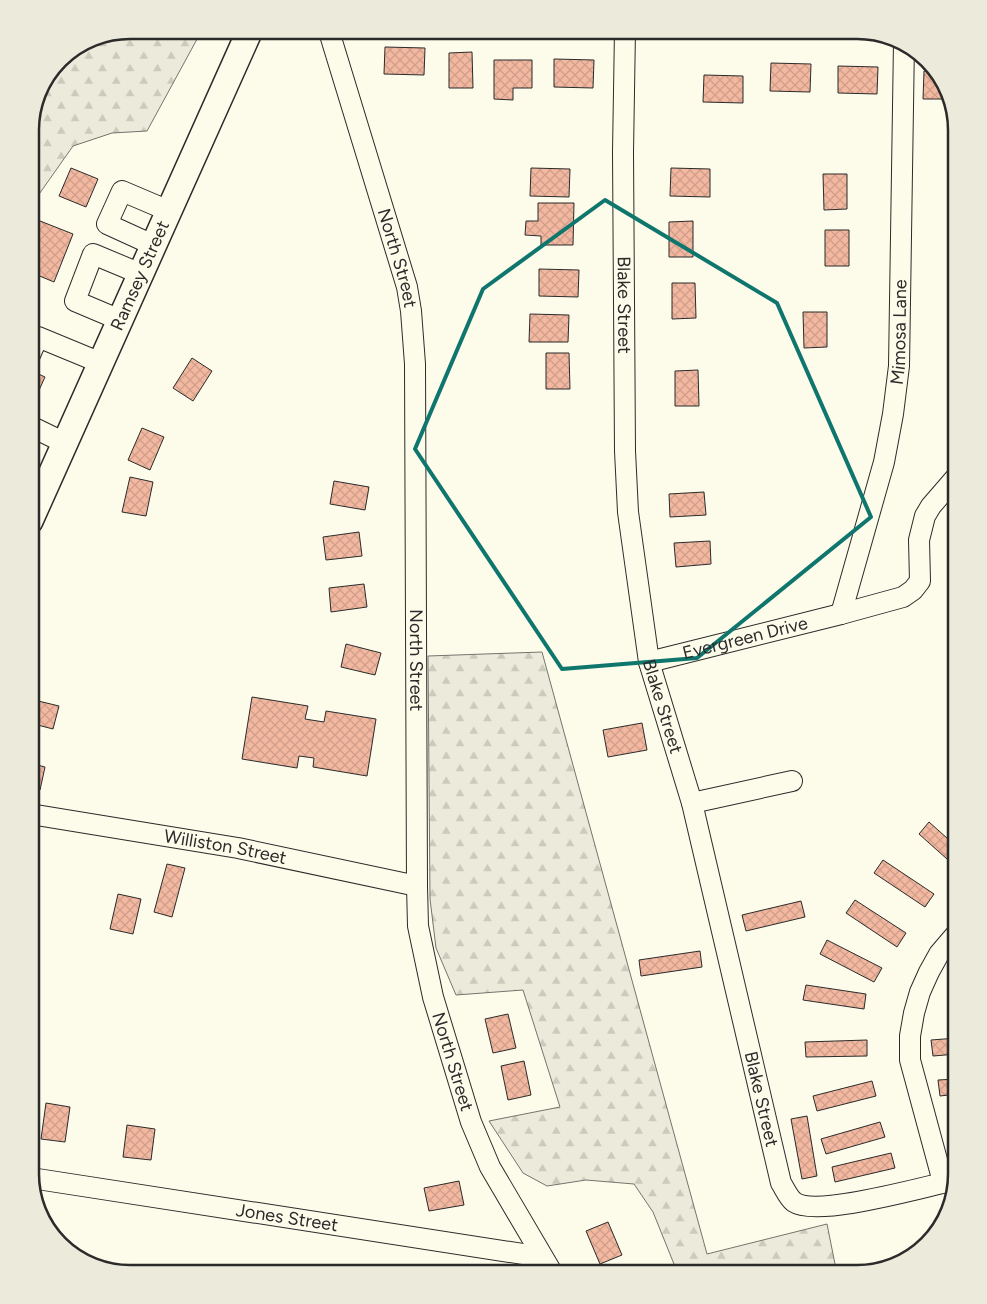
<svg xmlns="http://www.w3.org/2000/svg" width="987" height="1304" font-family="Figtree,sans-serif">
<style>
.forest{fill:url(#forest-firs);stroke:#74746e}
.building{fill:url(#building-cross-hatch);stroke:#2b2b2b}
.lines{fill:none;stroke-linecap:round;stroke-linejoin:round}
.minor-casing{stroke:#2b2b2b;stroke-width:22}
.major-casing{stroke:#2b2b2b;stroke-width:28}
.minor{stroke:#fdfbea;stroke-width:20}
.major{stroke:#fdfbea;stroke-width:25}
.marked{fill:none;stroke:#0f766e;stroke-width:4;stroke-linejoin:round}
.labels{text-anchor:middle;stroke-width:4;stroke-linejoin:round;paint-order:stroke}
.street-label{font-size:18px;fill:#2b2b2b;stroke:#fdfbea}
.rim{fill:none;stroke:#2b2b2b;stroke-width:2.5}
</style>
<defs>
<pattern id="forest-firs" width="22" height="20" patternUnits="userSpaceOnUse" patternTransform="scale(1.25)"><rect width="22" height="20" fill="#ecebdb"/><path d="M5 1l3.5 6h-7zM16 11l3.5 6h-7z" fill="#cbcabc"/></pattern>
<pattern id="building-cross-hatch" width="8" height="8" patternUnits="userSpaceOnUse" patternTransform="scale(1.25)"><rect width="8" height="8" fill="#f2b8a0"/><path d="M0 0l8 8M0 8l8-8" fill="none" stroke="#d09e8a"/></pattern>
</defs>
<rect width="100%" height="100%" fill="#fdfbea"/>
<!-- forest -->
<path class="forest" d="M 130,30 L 202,30 L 147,131 L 112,133 L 73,146 L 30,207 L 30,123 L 40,86 L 64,55 L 92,37 Z
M 542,652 L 707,1254 L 827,1224 L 837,1274 L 678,1274 L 653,1212 L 634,1184 L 586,1180 L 547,1186 L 523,1173 L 489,1121 L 560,1107 L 523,990 L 456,995 L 436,948 L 430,899 L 428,656 Z"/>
<!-- building -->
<path class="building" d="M 385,47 L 425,48 L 424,75 L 384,74 Z
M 472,52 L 473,88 L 449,88 L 449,53 Z
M 554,59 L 594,60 L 593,88 L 554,87 Z
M 494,60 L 532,60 L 532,88 L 513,88 L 513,100 L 494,99 Z
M 771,63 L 811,64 L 810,92 L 770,91 Z
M 838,66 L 878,67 L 877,94 L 838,93 Z
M 924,71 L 937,71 L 940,75 L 948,99 L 923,99 Z
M 704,75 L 743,76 L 743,103 L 703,102 Z
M 71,168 L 98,179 L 86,207 L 59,196 Z
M 531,168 L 570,169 L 569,197 L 530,196 Z
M 671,168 L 710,169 L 710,197 L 670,196 Z
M 823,174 L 847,174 L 847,209 L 824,210 Z
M 538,203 L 574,203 L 573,245 L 541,245 L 541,236 L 525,235 L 526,221 L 538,221 Z
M 35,219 L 73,234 L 54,282 L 30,272 L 30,232 Z
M 693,221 L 693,257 L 669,257 L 669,222 Z
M 825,230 L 849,230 L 849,266 L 825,266 Z
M 539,269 L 579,270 L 578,297 L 539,296 Z
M 672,283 L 695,283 L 696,318 L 672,319 Z
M 803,312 L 827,312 L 827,347 L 804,348 Z
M 530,314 L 569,315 L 568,342 L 529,342 Z
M 546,353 L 569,353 L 570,389 L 546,389 Z
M 192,358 L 212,371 L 193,401 L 173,388 Z
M 30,370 L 45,377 L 30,410 Z
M 698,370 L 699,406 L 675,406 L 675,371 Z
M 142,428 L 164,437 L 150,470 L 128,460 Z
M 130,477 L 153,482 L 146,516 L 122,512 Z
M 334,481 L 369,487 L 365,510 L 330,504 Z
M 704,492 L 706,515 L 670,517 L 669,494 Z
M 359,532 L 362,556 L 326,560 L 323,537 Z
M 710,541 L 711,564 L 676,567 L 674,543 Z
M 364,584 L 367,607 L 331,612 L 329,588 Z
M 346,644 L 381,653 L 375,675 L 341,667 Z
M 252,697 L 308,706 L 305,719 L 324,722 L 326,711 L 376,719 L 367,776 L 313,767 L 314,758 L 299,756 L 297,768 L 242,759 Z
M 30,699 L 59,706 L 53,729 L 30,723 Z
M 642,723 L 647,750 L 608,757 L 603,730 Z
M 30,763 L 45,767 L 40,790 L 30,787 Z
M 957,794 L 957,815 L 947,805 Z
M 929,822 L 957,847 L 957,868 L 919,834 Z
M 883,860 L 934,894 L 925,907 L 874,873 Z
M 167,864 L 185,868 L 172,917 L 154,912 Z
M 118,894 L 141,899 L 133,934 L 110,929 Z
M 855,900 L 906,933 L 897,947 L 846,913 Z
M 801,901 L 805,917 L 746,931 L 742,915 Z
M 827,940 L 882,968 L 874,982 L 820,954 Z
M 700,951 L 702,967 L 641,976 L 639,960 Z
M 806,985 L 866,994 L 864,1009 L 803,1000 Z
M 508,1014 L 516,1048 L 493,1053 L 485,1019 Z
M 957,1038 L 957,1054 L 933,1056 L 931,1040 Z
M 867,1040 L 867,1056 L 806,1057 L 805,1042 Z
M 524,1061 L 531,1095 L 508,1100 L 501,1066 Z
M 957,1079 L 957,1094 L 940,1096 L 938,1080 Z
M 872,1081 L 876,1096 L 817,1111 L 813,1096 Z
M 46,1103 L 70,1107 L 65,1142 L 41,1139 Z
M 807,1116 L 817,1176 L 802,1179 L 791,1119 Z
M 880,1122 L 885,1137 L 826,1154 L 821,1139 Z
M 127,1125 L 155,1129 L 151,1160 L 123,1157 Z
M 891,1153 L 895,1168 L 835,1182 L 832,1167 Z
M 459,1181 L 464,1205 L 429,1211 L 424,1188 Z
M 608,1222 L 622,1255 L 600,1264 L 586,1231 Z"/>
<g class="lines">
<defs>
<g id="minor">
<path id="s1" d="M 330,30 L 331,38 L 407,287 L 411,311 L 415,364 L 417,886 L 418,926 L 433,997 L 471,1122 L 490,1167 L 553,1274"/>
<path id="s2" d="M 625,30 L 623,152 L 625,451 L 628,512 L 649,662 L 692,803 L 781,1183 C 785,1189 788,1197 794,1202 C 817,1218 926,1186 956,1180"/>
<path d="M 153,245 L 107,224 L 122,191 L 169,211"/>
<path d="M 120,320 L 75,301 L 93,254 L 141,274"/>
<path d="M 30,355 L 38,337 L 101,363"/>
<path d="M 30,426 L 65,443"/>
<path id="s3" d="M 841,614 L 884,462 L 893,414 L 899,366 L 904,42"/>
<path id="s4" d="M 649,662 L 841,614 L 903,597 L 913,590 L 920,581 L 919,540 L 925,516 L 931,506 L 957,476"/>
<path d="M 692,803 L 792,781"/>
<path id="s5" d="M 30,814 L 238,848 L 417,886"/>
<path id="s6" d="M 31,1178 L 542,1257"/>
<path d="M 943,1182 L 910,1060 L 910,1036 L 914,1013 L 920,992 L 929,972 L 939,954 L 957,933"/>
</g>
<g id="major">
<path id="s7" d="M 30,521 L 250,30"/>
</g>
</defs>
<!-- minor casing -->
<use href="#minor" class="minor-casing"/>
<!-- major casing -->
<use href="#major" class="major-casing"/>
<!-- minor -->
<use href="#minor" class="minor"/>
<!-- major -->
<use href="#major" class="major"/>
</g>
<!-- marked area -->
<path class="marked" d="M 605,200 L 777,303 L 871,517 L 697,658 L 562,669 L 415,449 L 483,289 Z"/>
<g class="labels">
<!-- street labels -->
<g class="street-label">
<text dy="6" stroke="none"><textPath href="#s1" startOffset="238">North Street</textPath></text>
<text dy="6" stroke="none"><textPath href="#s7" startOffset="269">Ramsey Street</textPath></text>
<text dy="6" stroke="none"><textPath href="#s2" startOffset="275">Blake Street</textPath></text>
<text dy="6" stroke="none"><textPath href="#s3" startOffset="289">Mimosa Lane</textPath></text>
<text dy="6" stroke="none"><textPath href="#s4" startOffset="99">Evergreen Drive</textPath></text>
<text dy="6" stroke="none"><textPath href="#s1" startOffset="642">North Street</textPath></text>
<text dy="6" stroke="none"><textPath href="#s2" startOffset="680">Blake Street</textPath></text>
<text dy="6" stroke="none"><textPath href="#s5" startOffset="198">Williston Street</textPath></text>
<text dy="6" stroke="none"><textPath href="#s1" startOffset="1048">North Street</textPath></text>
<text dy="6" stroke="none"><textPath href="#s2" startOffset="1085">Blake Street</textPath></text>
<text dy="6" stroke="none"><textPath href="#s6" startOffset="259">Jones Street</textPath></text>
</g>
</g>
<!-- crop -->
<path d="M0 0H987V1304H0ZM130 39H857A91 91 0 0 1 948 130V1174A91 91 0 0 1 857 1265H130A91 91 0 0 1 39 1174V130A91 91 0 0 1 130 39Z" fill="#eceadb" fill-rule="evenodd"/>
<path class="rim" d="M130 39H857A91 91 0 0 1 948 130V1174A91 91 0 0 1 857 1265H130A91 91 0 0 1 39 1174V130A91 91 0 0 1 130 39Z"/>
</svg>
